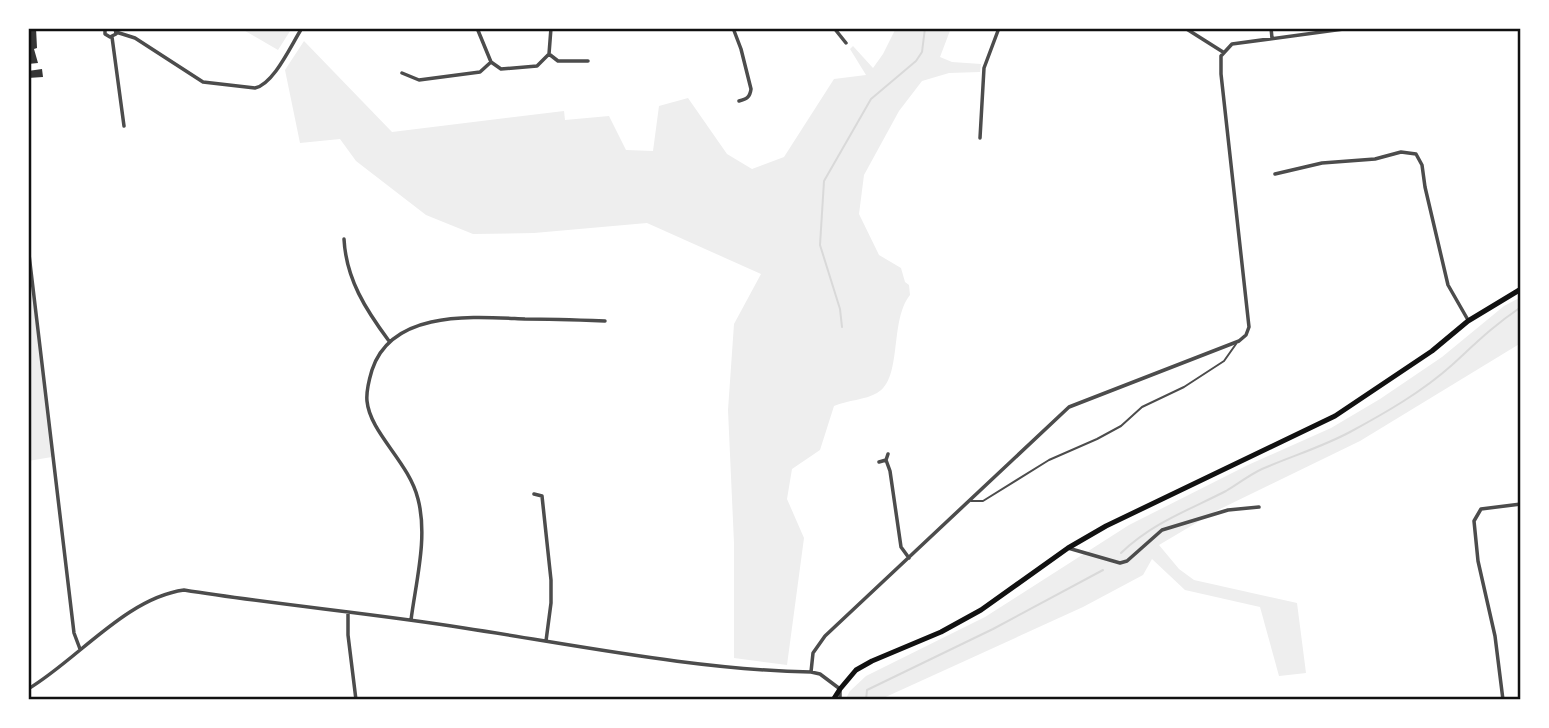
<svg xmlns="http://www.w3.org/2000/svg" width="1549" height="728" font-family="'IBM Plex Sans',sans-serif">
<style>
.green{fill:#eee}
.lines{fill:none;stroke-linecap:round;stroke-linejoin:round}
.stream{stroke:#d9d9d9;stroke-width:2}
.building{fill:#353535}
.service{stroke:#4c4c4c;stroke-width:2}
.minor{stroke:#4c4c4c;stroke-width:3.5}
.primary{stroke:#111;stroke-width:5}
.neatline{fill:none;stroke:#111;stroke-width:2.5}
</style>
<rect width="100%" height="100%" fill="#fff"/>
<!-- green -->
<path class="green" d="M 240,28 L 292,28 L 278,50 Z
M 896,28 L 951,28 L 940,57 L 952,62 L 981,64 L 980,72 L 949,73 L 922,81 L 899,111 L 864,175 L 859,214 L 879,255 L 901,268 L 905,282 L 909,285 L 910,295 C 889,321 903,379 877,393 C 865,400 848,400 834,406 L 820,450 L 792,469 L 787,499 L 804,538 L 787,665 L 734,658 L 734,543 L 728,410 L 734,324 L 761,274 L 647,223 L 534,233 L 473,234 L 426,215 L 356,161 L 340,139 L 300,143 L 285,70 L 304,41 L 392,132 L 564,111 L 565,120 L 609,116 L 626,150 L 653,151 L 659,106 L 688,98 L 727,154 L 752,169 L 784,157 L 834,79 L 866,75 L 850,49 L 853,46 L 873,68 L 883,54 Z
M 28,246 L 52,457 L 28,461 Z
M 1521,297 L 1521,343 L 1360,441 L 1218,510 L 1159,545 L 1179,569 L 1194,580 L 1297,603 L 1306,673 L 1279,676 L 1260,607 L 1185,590 L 1152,559 L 1143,575 L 1083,607 L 879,700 L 845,700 L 850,691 L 866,676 L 985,617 L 1129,525 L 1248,465 L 1331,428 L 1380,399 L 1442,357 L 1504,306 Z"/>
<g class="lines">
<!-- stream -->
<path class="stream" d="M 842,327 L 840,309 L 820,245 L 824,181 L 871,99 L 916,61 L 922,52 L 925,28
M 1121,553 C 1152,523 1189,510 1226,491 C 1238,484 1249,475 1262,469 C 1292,456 1322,447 1350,432 C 1385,413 1422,392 1452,365 C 1476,343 1493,326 1521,307
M 866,700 L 867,690 L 993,629 L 1103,570"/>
</g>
<!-- building -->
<path class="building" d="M 28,28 L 36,28 L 37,48 L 34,49 L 38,63 L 28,64 Z
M 42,69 L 43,77 L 28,78 L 28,71 Z"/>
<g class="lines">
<!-- service -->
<path class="service" d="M 971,501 L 983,501 L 1049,460 L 1097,439 L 1121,426 L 1142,407 L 1184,387 L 1224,361 L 1236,344"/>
<!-- minor -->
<path class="minor" d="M 105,28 L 105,34 L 110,37 L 116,34 L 115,28
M 477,28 L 491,62 L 501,69 L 537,66 L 549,54 L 551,28
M 733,28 L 741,49 L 751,89 C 750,97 747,99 739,101
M 834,28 L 846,43
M 1185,28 L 1223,52
M 1271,28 L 1272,38
M 116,32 L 135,38 L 203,82 L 255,88 C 274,84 291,45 302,28
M 112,37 L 124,126
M 549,54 L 558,61 L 588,61
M 402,73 L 419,80 L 480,72 L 491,62
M 980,138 L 984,68 L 999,28
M 1275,174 L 1322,163 L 1375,159 L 1401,152 L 1416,154 L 1422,165 L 1425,187 L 1448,285 L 1468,320
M 344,239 C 346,279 366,310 389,341
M 28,246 L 74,633 L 80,649
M 888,454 L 886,460 L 890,471 L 901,547 L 909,558
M 879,462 L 886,460
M 534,494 L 542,496 L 551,580 L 551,603 L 546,641
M 1068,548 L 1120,563 L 1127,561 L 1162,530 L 1228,510 L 1259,507
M 348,614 L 348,635 L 356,700
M 411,620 C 416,581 428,537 418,499 C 409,462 370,433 367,401 C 366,391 369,380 372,370 C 392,309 474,317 525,319 C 552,319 579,320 605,321
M 811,672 L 813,653 L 825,636 L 1069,407 L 1239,341 L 1246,335 L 1249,327 L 1221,74 L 1221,56 L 1232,44 L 1351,28
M 28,689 C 77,660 126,598 184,590 C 277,605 371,613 464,628 C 576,645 698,670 811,672 L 820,674 L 840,689 L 840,700
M 1503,700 L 1495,636 L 1478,561 L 1474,521 L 1481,509 L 1521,504"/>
<!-- primary -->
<path class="primary" d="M 833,700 L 840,689 L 856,670 L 872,661 L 941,632 L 981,610 L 1068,548 L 1106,526 L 1335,416 L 1432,351 L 1468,321 L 1521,289"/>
</g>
<!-- border -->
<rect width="1549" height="728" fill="none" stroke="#ffffff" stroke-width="60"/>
<rect x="30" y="30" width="1489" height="668" class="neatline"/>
</svg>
